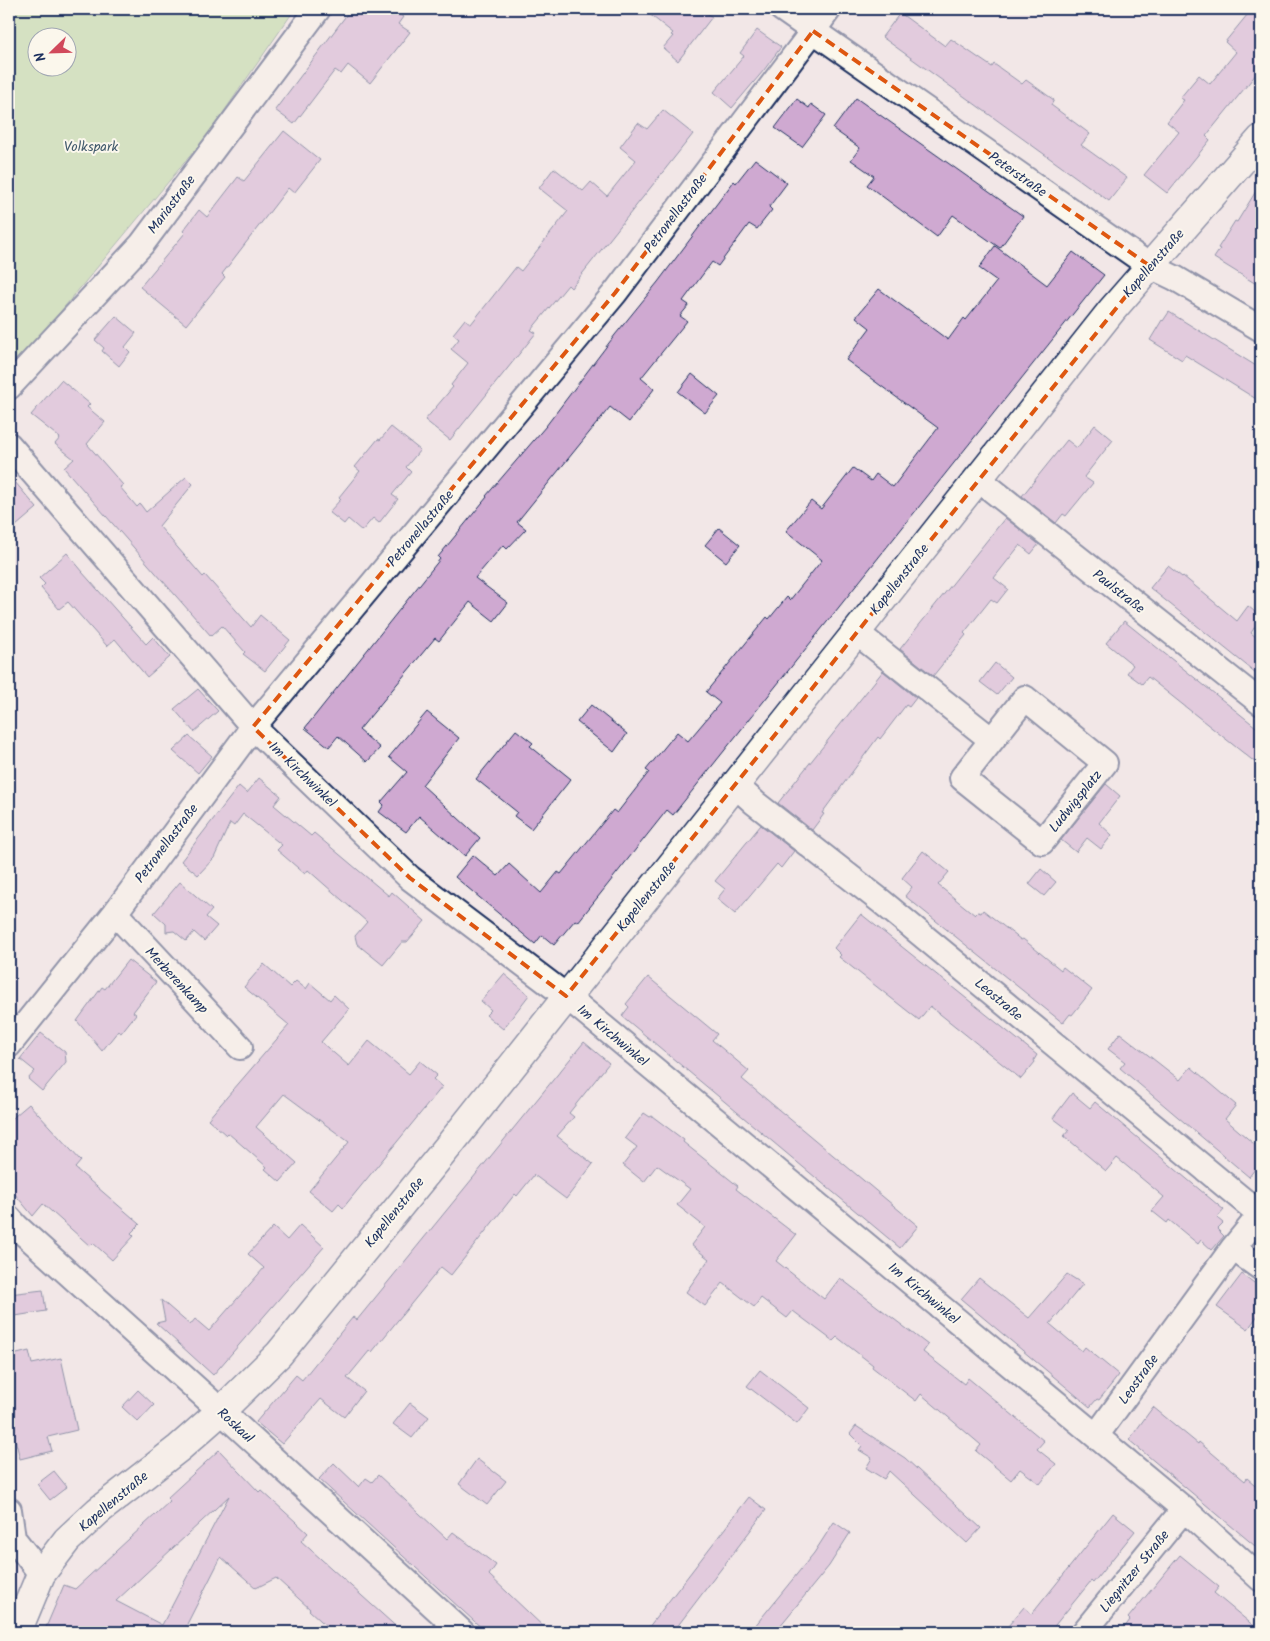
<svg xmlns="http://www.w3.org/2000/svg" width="1270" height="1641" font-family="Kalam,sans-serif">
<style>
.green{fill:#b2d995;stroke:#66847a;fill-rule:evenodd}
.building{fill:#cfa9d1;stroke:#1b2f5e;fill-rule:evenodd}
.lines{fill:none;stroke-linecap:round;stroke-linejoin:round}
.minor-casing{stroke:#1b2f5e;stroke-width:28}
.tertiary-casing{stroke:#1b2f5e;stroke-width:31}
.minor{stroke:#fbf7ec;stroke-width:24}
.tertiary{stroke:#fbf7ec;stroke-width:28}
.marked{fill:none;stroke:#de5710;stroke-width:4;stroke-dasharray:10 6;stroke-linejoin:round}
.labels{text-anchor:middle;stroke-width:4;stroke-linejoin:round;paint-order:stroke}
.park-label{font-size:14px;fill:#415a6c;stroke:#fbf7ec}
.street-label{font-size:14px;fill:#1b2f5e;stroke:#fbf7ec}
</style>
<rect width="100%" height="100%" fill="#f2e7e7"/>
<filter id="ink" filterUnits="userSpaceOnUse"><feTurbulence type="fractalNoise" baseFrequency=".02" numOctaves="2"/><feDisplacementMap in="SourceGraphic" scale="10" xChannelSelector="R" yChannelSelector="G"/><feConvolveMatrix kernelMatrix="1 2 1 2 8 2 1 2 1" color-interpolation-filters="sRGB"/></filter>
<g filter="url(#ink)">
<!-- green -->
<path class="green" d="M 9,9 L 295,9 L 209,133 L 11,371 L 9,371 ZM 38,38 L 68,38 L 68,68 L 38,68 Z"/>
<!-- building -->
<path class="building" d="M 351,9 L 391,9 L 403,17 L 398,24 L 410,32 L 370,83 L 348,65 L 341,74 L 335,70 L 294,124 L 275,110 Z
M 643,9 L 701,9 L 712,17 L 678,61 L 663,48 L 673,36 L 671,35 L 673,33 Z
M 1252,9 L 1261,9 L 1261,68 L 1206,136 L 1210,140 L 1167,193 L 1144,175 L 1179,132 L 1167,122 L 1184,100 L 1180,98 L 1199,75 L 1210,84 L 1236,52 L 1225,42 Z
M 900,13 L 945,46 L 951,39 L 992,67 L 994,64 L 1022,84 L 1026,80 L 1054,100 L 1051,105 L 1090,134 L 1081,145 L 1127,178 L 1109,201 L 882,37 Z
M 757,30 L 781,47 L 764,70 L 732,108 L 714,92 L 744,56 L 740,53 Z
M 856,98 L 1023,216 L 1000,248 L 953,215 L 937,237 L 867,185 L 874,176 L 851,160 L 860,148 L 833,129 Z
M 797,99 L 809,108 L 811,104 L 826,115 L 802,147 L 775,128 Z
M 663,110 L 693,134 L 571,288 L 568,285 L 531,330 L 536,333 L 450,440 L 425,420 L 453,387 L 451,385 L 468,363 L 451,349 L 459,339 L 453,334 L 465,319 L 471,324 L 516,267 L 521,271 L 568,211 L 539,188 L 554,168 L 583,191 L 591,182 L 607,196 L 636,160 L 620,147 L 638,123 L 647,129 Z
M 284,131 L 320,160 L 294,193 L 288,188 L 222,274 L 225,277 L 186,325 L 140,287 L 185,233 L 183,231 L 199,210 L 207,217 L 238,177 L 244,181 Z
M 755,159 L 787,183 L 769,207 L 772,210 L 757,229 L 749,224 L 718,266 L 712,262 L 683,301 L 689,305 L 680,316 L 687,321 L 641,378 L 654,389 L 629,422 L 610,407 L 517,522 L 526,529 L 507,549 L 503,545 L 475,578 L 508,603 L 494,621 L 470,602 L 439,641 L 435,638 L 359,730 L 380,748 L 367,762 L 338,736 L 329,747 L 305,728 L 440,559 L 438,557 L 487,497 L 486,496 L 546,426 L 615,335 L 658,282 L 734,181 L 736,183 Z
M 1261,183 L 1261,287 L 1214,258 L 1220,249 L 1218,248 L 1235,221 L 1237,222 Z
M 995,246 L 1047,285 L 1073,252 L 1104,275 L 673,815 L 667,810 L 578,922 L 575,920 L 554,945 L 542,935 L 535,944 L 455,877 L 473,855 L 498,876 L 509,864 L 541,893 L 558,872 L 561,874 L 613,810 L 617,813 L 649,772 L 646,770 L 677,732 L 688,741 L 720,703 L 706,692 L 767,617 L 769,619 L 787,597 L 790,600 L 822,560 L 786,531 L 811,501 L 821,509 L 853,468 L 871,481 L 876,474 L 893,487 L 938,428 L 846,360 L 870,328 L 856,317 L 879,289 L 948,340 L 964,318 L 966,320 L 997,281 L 979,268 Z
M 1169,312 L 1261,369 L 1261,402 L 1185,355 L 1182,360 L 1150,340 L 1162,320 L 1163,321 Z
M 116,316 L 136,333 L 125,347 L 130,352 L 119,366 L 102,351 L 104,348 L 95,340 Z
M 692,374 L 719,396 L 705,413 L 678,392 Z
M 61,380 L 90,404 L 87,407 L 105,422 L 87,444 L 123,485 L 120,487 L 137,507 L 140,504 L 146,512 L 186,477 L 193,484 L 159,526 L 203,577 L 205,575 L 251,627 L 260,615 L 290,640 L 265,671 L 243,654 L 245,652 L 222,626 L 211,636 L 64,468 L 74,459 L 55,444 L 60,438 L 31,415 Z
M 1095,425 L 1113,440 L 1084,477 L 1093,483 L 1066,516 L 1063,514 L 1056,523 L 1022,496 L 1067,440 L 1077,448 Z
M 391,427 L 420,450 L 406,467 L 411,472 L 392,495 L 398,499 L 379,523 L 373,518 L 362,531 L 348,519 L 344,524 L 329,512 L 341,499 L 339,497 L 360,471 L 355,467 L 378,439 L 380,440 Z
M 9,475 L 37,508 L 9,532 Z
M 1005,518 L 1039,544 L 1031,554 L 1020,545 L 994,578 L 1008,589 L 997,603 L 991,599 L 964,633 L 966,635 L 933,676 L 900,649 Z
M 719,528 L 740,545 L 726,562 L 705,545 Z
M 67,553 L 83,572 L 82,572 L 146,644 L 153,637 L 170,657 L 147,677 L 115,639 L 107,646 L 68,602 L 59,609 L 41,588 L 45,584 L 39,578 Z
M 1168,566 L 1182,577 L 1183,576 L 1237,621 L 1248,606 L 1261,617 L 1251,633 L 1261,641 L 1261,677 L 1150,588 Z
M 1124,621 L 1261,731 L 1261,767 L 1148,677 L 1142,684 L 1127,673 L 1133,665 L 1106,643 Z
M 995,663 L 1012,677 L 997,695 L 980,682 Z
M 883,671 L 916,698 L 909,707 L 906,705 L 880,739 L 878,737 L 822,813 L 824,814 L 812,830 L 778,803 Z
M 198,689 L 218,711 L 194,732 L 174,709 Z
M 591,705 L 627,734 L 614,752 L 577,722 Z
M 427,712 L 459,738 L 422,785 L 480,838 L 465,856 L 419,816 L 406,832 L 379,812 L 384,805 L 381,802 L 407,772 L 389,757 Z
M 516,730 L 533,743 L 530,746 L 571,779 L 531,829 L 514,816 L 517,812 L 476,779 Z
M 189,736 L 212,756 L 198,773 L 173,751 Z
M 259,778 L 281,796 L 274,805 L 311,836 L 314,833 L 389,896 L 392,892 L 425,921 L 407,942 L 402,942 L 383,965 L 357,944 L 355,936 L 367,922 L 308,870 L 305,874 L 277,850 L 282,845 L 243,814 L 234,826 L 230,823 L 214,858 L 198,875 L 181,861 L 239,786 L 247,793 Z
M 1106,784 L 1120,796 L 1099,823 L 1112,835 L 1101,849 L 1087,838 L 1076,852 L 1061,840 Z
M 761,825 L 794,851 L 781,868 L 777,864 L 735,914 L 717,899 L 725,889 L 715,881 Z
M 923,851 L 949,872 L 938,885 L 975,915 L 978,912 L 981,913 L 983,910 L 1021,940 L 1023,939 L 1061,970 L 1063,967 L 1092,990 L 1072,1015 L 1070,1014 L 1063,1023 L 905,896 L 912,887 L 902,878 Z
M 1041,869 L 1056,882 L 1044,896 L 1029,884 Z
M 180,882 L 212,910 L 206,917 L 217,926 L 204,941 L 194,932 L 186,941 L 174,931 L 166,932 L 166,924 L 154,913 Z
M 861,914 L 1037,1055 L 1034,1060 L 1035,1062 L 1021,1079 L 930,1006 L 919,1020 L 839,957 L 841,955 L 834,948 Z
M 128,960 L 156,982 L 133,1012 L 136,1014 L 121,1033 L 118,1031 L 102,1051 L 77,1021 L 102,987 L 105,989 Z
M 264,964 L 290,987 L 296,981 L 306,989 L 310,983 L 330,1000 L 334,995 L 349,1009 L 321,1042 L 349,1066 L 369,1041 L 409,1074 L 420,1061 L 437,1075 L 433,1079 L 442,1087 L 343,1208 L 339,1204 L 333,1211 L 309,1191 L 349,1142 L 284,1094 L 256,1127 L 297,1163 L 280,1182 L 265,1169 L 267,1167 L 228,1133 L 226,1135 L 208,1119 L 289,1025 L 244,987 Z
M 504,974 L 529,995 L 503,1029 L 486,1015 L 491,1010 L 481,1001 Z
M 648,977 L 717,1034 L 712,1040 L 749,1071 L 742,1079 L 918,1226 L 900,1248 L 622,1016 L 629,1007 L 626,1004 Z
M 41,1033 L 65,1052 L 66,1062 L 42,1091 L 28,1079 L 35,1071 L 20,1059 Z
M 1120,1033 L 1180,1080 L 1191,1067 L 1236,1105 L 1225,1119 L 1261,1150 L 1261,1161 L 1249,1177 L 1120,1068 L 1125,1062 L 1108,1049 Z
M 584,1042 L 609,1063 L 569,1113 L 574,1117 L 557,1136 L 593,1164 L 566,1199 L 534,1175 L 517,1196 L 515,1194 L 451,1275 L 441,1267 L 372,1352 L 370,1350 L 347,1378 L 364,1391 L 344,1417 L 321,1399 L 282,1444 L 256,1422 L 296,1375 L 302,1380 L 353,1317 L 357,1320 Z
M 1072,1093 L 1090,1108 L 1095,1102 L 1224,1210 L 1217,1218 L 1223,1223 L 1217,1229 L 1224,1236 L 1212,1250 L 1201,1240 L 1198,1244 L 1169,1220 L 1167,1223 L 1152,1211 L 1164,1197 L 1117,1158 L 1106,1171 L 1064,1136 L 1069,1130 L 1053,1118 Z
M 29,1104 L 81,1161 L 75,1168 L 140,1224 L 131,1233 L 134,1236 L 112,1260 L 93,1243 L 90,1246 L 43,1204 L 33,1216 L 9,1187 L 9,1121 Z
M 644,1113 L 650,1117 L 652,1116 L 684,1140 L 683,1142 L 738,1186 L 736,1189 L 796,1235 L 776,1261 L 824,1299 L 840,1278 L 928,1345 L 923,1352 L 964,1384 L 968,1378 L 1044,1441 L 1037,1449 L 1056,1464 L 1040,1484 L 1020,1469 L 1011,1480 L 976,1451 L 981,1445 L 921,1394 L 916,1401 L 872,1367 L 873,1365 L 837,1337 L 833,1341 L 793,1311 L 787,1318 L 761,1298 L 754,1307 L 723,1283 L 705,1306 L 686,1292 L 709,1259 L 691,1245 L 705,1227 L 677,1205 L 690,1189 L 657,1165 L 644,1182 L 623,1165 L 637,1147 L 625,1138 Z
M 300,1225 L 324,1247 L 213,1375 L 156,1323 L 165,1321 L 161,1300 L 190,1325 L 195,1319 L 209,1331 L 264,1268 L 248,1254 L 273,1227 L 287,1240 Z
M 1067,1274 L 1083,1284 L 1050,1324 L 1082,1351 L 1085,1347 L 1119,1375 L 1099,1400 L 1097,1399 L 1090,1407 L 961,1299 L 979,1278 L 1029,1318 Z
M 1242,1274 L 1261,1288 L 1261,1311 L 1248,1329 L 1217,1307 Z
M 43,1290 L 46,1311 L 9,1317 L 9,1294 Z
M 29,1351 L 32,1364 L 61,1358 L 77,1430 L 48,1437 L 52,1451 L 20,1459 L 9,1414 L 9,1356 Z
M 760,1370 L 809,1408 L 797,1424 L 747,1386 Z
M 138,1390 L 154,1405 L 138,1422 L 122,1407 Z
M 410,1403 L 429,1417 L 412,1438 L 393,1424 Z
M 1153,1407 L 1198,1444 L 1199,1442 L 1245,1481 L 1247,1478 L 1261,1490 L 1261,1551 L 1129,1440 Z
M 856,1426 L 905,1458 L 981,1528 L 967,1543 L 889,1471 L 884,1479 L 866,1468 L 872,1458 L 859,1450 L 862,1446 L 850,1434 Z
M 219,1450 L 259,1492 L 261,1490 L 308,1533 L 301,1541 L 402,1632 L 333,1632 L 309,1610 L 310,1609 L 276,1578 L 256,1588 L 221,1557 L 183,1632 L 44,1632 L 64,1585 L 75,1589 L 170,1501 L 167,1498 ZM 229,1496 L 162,1625 L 116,1601 Z
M 477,1459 L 506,1481 L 487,1505 L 459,1484 Z
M 334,1463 L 359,1487 L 366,1478 L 372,1482 L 378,1475 L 447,1539 L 453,1532 L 496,1565 L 489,1575 L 549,1632 L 486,1632 L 319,1479 Z
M 54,1471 L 67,1487 L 50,1500 L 37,1484 Z
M 749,1497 L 766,1510 L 673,1632 L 645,1632 Z
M 1113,1513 L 1135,1531 L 1093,1583 L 1091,1581 L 1051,1630 L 1054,1632 L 1003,1632 L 1024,1607 L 1032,1614 Z
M 834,1522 L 850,1533 L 829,1566 L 775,1632 L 750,1632 L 814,1553 Z
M 1180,1555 L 1219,1587 L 1214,1593 L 1261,1632 L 1121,1632 L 1130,1620 L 1128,1618 Z"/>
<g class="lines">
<defs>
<path id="minor" d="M 782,9 L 1150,266 L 1175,278 L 1261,329
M 9,387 L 142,244 L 318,9
M 9,445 L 253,727 L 410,878 L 566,996 L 1184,1509 L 1261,1579
M 977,478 L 1261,703
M 857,633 L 992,740
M 1025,698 L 1105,763 L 1042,842 L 962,778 Z
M 735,785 L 755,803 L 882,902 L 1261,1215
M 115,913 L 240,1047
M 9,1045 L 115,913 L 253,727 L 615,293 L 813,31 L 829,9
M 9,1218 L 17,1227 L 221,1411 L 462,1632
M 1233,1248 L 1261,1268
M 1096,1436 L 1233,1248 L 1260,1215
M 9,1510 L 13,1538 L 41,1574
M 1084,1632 L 1184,1509"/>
<path id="tertiary" d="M 17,1632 L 41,1574 L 67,1540 L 98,1511 L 179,1448 L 221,1411 L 279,1354 L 451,1143 L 1112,310 L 1261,139"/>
</defs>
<!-- minor casing -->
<use href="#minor" class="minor-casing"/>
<!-- tertiary casing -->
<use href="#tertiary" class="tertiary-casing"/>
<!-- minor -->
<use href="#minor" class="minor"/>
<!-- tertiary -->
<use href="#tertiary" class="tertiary"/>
</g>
</g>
<!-- marked area -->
<path d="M0 0H1270V1641H0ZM 813,31 L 1150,266 L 566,996 L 410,878 L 253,727 L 615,293 Z" fill="#f2e7e7" fill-opacity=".55" fill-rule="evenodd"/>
<path class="marked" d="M 813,31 L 1150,266 L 566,996 L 410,878 L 253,727 L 615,293 Z"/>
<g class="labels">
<!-- park labels -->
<g class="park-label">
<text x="91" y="151">Volkspark</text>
</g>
<!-- street labels -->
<g class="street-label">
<text transform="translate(1018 174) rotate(35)" y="5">Peterstraße</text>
<text transform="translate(171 204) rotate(-53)" y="5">Mariastraße</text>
<text transform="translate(675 213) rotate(-53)" y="5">Petronellastraße</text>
<text transform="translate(1153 263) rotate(-49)" y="5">Kapellenstraße</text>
<text transform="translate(420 528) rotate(-50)" y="5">Petronellastraße</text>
<text transform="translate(899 579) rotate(-52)" y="5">Kapellenstraße</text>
<text transform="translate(1119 591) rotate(38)" y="5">Paulstraße</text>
<text transform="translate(303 774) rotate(44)" y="5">Im Kirchwinkel</text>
<text transform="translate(1075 801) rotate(-51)" y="5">Ludwigsplatz</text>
<text transform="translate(166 843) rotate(-53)" y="5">Petronellastraße</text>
<text transform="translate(646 896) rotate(-51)" y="5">Kapellenstraße</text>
<text transform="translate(177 980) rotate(47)" y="5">Merberenkamp</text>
<text transform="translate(999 999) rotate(40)" y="5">Leostraße</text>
<text transform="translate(613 1035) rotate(40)" y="5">Im Kirchwinkel</text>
<text transform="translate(394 1212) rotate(-51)" y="5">Kapellenstraße</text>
<text transform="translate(924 1293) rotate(40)" y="5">Im Kirchwinkel</text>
<text transform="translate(1138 1379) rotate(-54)" y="5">Leostraße</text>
<text transform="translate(236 1425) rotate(43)" y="5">Roskaul</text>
<text transform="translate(113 1501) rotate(-40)" y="5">Kapellenstraße</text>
<text transform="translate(1134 1571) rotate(-51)" y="5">Liegnitzer Straße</text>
</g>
</g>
<!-- margin -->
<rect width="1270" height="1641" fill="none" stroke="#fbf7ec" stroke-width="30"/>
<rect x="15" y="15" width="1240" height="1611" fill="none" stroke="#1b2f5e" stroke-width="2" filter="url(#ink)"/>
<!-- north arrow -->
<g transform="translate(52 52) rotate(247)"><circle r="24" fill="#fbf7ec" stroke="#a1a7b3"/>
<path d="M0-4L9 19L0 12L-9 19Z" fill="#d1495b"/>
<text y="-8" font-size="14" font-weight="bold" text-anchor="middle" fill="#1b2f5e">N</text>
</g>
</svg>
